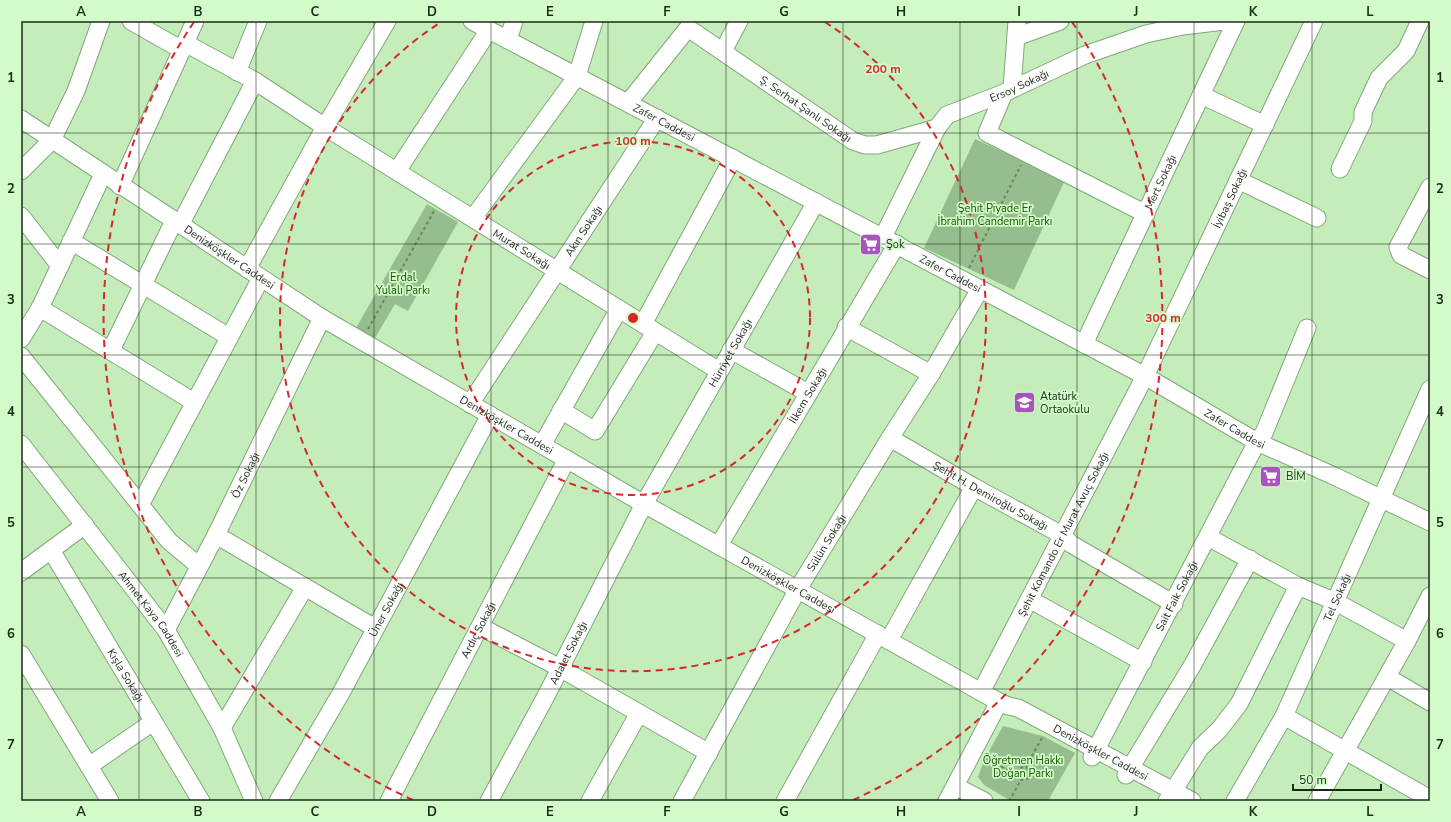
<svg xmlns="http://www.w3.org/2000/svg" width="1451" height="822" font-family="'Nunito Sans',sans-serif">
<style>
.green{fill:#96bd8d}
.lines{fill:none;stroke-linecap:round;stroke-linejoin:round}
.minor-casing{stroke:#82a779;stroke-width:19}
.path{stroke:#6a8463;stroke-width:2;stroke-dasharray:3 3;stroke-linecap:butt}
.minor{stroke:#fff;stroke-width:17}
.grid{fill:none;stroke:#1b2a17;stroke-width:1;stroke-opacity:0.55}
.ring{fill:none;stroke:#d62828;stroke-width:2;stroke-dasharray:7 5}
.labels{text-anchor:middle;stroke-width:3.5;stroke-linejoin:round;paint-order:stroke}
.street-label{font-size:11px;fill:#1b2a17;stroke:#d2fbc9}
.park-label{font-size:11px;fill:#175800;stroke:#d2fbc9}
.poi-label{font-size:11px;fill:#1b2a17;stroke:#d2fbc9;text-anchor:start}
.centre{fill:#d62828;stroke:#d2fbc9;stroke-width:2}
.ring-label{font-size:12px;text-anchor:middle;font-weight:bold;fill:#d62828;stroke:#d2fbc9;stroke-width:3.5;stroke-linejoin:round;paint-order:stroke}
.neatline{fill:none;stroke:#1b2a17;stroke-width:1.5}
.grid-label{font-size:13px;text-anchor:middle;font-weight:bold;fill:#1b2a17}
</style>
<rect width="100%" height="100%" fill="#c5edbc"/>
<!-- green -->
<path class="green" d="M 975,139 L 1065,180 L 1014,290 L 924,248 Z
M 427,204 L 458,222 L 408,311 L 395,304 L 375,338 L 356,328 Z
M 1003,726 L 1043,736 L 1075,753 L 1048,801 L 1011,801 L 984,785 L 978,777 L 985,758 Z"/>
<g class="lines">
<defs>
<g id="minor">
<path d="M 131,21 L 182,50"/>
<path id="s1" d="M 472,21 L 1145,376 L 1257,442 L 1332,475 L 1430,522"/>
<path d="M 1016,37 L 1060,21"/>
<path d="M 508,40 L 514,21"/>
<path id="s2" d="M 185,43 L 255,81 L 325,127 L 719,371"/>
<path d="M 723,51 L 739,21"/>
<path d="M 237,72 L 258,21"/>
<path d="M 1012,89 L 1017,21"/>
<path d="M 1004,93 L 987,133 L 1146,214"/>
<path d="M 1201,95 L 1265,125"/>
<path id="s3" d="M 628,103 L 688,28 L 853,141 L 865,145 L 877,145 L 937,128"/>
<path id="s4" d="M 21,119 L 322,318 L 644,504 L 999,702 L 1008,706 L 1018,708 L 1192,801"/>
<path d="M 1340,169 L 1363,121 L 1363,112 L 1379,78 L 1406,51 L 1420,21"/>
<path d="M 21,171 L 52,140 L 76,91 L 101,21"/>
<path d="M 397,171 L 489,30"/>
<path d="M 1238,180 L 1317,218"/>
<path d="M 120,186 L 195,21"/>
<path d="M 1430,187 L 1398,247 L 1401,255 L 1430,270"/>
<path d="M 21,216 L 60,266"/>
<path d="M 473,218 L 577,76 L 594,21"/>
<path d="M 180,225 L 255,81"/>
<path id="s5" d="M 883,237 L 937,128 L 947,115 L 1004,93 L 1085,55 L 1146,34 L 1183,26 L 1224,21"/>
<path d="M 71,241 L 229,337"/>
<path d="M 247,269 L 325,127 L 387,21"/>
<path d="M 40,308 L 194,402"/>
<path d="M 643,324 L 733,158"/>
<path d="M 846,327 L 931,374"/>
<path d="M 21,339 L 40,308 L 103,174"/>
<path id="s6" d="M 1084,344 L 1236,21"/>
<path d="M 111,350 L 174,221"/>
<path d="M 731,350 L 808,393"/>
<path d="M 21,356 L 169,541 L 199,566"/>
<path id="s7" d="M 470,404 L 657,118"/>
<path d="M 561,410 L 595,431 L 655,332"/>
<path id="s8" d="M 890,438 L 974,487 L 1062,535 L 1071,544 L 1174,604"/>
<path id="s9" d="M 21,444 L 166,630 L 222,728 L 254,801"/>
<path d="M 542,445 L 619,309"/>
<path d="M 140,505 L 261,278"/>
<path d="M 216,535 L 375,628"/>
<path d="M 1208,537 L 1298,586 L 1336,602 L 1407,641"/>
<path id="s10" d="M 719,545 L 897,244"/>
<path id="s11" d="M 51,550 L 201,801"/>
<path d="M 21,572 L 85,525"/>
<path d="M 1029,599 L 1143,662"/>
<path d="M 481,627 L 560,668 L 709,753"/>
<path id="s12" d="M 166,630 L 216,535 L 322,318"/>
<path d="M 889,640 L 974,487"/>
<path d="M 21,654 L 110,801"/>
<path d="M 1387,677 L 1430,702"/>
<path id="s13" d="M 981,692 L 1145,376 L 1314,21"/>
<path d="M 1284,716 L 1430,799"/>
<path d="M 222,728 L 305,587"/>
<path id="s14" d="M 1092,757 L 1257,442 L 1264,433 L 1307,328"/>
<path d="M 89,766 L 153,722"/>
<path d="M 1126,775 L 1192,666 L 1250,559"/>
<path d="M 955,786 L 984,801"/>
<path id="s15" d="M 278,801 L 341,693 L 490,415"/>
<path id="s16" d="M 389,801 L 567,459"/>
<path id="s17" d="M 489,801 L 546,696 L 644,504 L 816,202"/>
<path d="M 590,801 L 639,713"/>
<path id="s18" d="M 682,801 L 798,589 L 890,438 L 931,374 L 980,289"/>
<path d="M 785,801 L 878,634"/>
<path d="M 947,801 L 999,702"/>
<path d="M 1167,801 L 1200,748 L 1219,730 L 1239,704 L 1298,586"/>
<path id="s19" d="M 1235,801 L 1284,716 L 1430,389"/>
<path d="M 1317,801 L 1407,641 L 1430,596"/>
</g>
</defs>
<!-- minor casing -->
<use href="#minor" class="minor-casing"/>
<!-- path -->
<path class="path" d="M 969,268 L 1021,165
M 368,329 L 434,211
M 985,758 L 1017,775 L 1021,780 L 1029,778 L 1030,772 L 1026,767 C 1020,767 1017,769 1017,775
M 1026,767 L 1043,736
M 1009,801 L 1021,780"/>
<!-- minor -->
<use href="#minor" class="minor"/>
</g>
<!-- grid -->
<path class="grid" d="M 139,21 L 139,801M 256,21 L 256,801M 374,21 L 374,801M 491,21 L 491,801M 608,21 L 608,801M 726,21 L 726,801M 843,21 L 843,801M 960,21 L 960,801M 1077,21 L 1077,801M 1194,21 L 1194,801M 1312,21 L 1312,801M 21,133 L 1430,133M 21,244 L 1430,244M 21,355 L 1430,355M 21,467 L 1430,467M 21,578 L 1430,578M 21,689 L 1430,689"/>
<!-- distance rings -->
<g class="ring">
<circle cx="633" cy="318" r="177"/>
<path d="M825 22A353 353 0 1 1 441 22"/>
<path d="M413 800A530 530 0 0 1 194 22M1072 22A530 530 0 0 1 853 800"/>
</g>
<!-- icons -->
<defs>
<symbol id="supermarket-square" viewBox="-11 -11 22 22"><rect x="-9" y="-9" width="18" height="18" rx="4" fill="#aa52bf" stroke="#d2fbc9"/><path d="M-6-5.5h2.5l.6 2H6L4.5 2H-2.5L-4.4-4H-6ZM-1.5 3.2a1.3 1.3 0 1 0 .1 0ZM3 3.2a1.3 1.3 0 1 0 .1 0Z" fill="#fff"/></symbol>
<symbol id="school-square" viewBox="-11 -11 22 22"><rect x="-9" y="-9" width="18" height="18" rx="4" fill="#aa52bf" stroke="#d2fbc9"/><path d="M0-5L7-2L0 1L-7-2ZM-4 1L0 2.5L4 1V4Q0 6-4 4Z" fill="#fff"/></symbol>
</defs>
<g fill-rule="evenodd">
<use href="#supermarket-square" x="858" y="232" width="25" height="25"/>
<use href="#school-square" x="1012" y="390" width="25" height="25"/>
<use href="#supermarket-square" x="1258" y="464" width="25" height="25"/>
</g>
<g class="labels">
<!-- street labels -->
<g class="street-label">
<text dy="4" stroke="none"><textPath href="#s5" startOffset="216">Ersoy Sokağı</textPath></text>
<text dy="4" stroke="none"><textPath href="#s3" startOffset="239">Ş. Serhat Şanlı Sokağı</textPath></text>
<text dy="4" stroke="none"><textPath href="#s1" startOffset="217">Zafer Caddesi</textPath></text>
<text dy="4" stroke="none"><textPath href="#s6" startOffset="179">Mert Sokağı</textPath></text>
<text dy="4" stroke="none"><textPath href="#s13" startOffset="553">İyibaş Sokağı</textPath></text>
<text dy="4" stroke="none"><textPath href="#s7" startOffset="207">Akın Sokağı</textPath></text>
<text dy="4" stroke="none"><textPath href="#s2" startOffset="395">Murat Sokağı</textPath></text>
<text dy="4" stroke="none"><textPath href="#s4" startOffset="250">Denizköşkler Caddesi</textPath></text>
<text dy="4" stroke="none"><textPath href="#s1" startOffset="541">Zafer Caddesi</textPath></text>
<text dy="4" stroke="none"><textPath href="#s17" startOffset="509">Hürriyet Sokağı</textPath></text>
<text dy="4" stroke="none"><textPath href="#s10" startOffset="174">İlkem Sokağı</textPath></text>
<text dy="4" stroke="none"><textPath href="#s4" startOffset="574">Denizköşkler Caddesi</textPath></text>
<text dy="4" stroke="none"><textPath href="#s1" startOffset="865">Zafer Caddesi</textPath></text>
<text dy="4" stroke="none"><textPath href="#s12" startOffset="174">Öz Sokağı</textPath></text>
<text dy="4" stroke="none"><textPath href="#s8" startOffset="116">Şehit H. Demiroğlu Sokağı</textPath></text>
<text dy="4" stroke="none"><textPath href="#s13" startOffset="178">Şehit Komando Er Murat Avuç Sokağı</textPath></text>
<text dy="4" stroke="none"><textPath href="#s18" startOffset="296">Sülün Sokağı</textPath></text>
<text dy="4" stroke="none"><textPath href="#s4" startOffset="898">Denizköşkler Caddesi</textPath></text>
<text dy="4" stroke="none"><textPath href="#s14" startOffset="182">Sait Faik Sokağı</textPath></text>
<text dy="4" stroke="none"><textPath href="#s19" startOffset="228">Tel Sokağı</textPath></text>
<text dy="4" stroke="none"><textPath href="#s15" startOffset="220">Üner Sokağı</textPath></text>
<text dy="4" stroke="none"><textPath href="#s9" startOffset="214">Ahmet Kaya Caddesi</textPath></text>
<text dy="4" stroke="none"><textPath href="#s16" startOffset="193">Ardıç Sokağı</textPath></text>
<text dy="4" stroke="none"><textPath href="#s17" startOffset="168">Adalet Sokağı</textPath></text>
<text dy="4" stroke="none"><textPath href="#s11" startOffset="146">Kışla Sokağı</textPath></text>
<text dy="4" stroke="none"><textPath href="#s4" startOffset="1253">Denizköşkler Caddesi</textPath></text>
</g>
<!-- park labels -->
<g class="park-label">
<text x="995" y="212">Şehit Piyade Er<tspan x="995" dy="13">İbrahim Candemir Parkı</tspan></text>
<text x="403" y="281">Erdal<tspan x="403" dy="13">Yulalı Parkı</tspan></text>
<text x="1023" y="764">Öğretmen Hakkı<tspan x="1023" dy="13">Doğan Parkı</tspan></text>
</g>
<!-- poi labels -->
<g class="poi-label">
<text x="886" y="248">Şok</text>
<text x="1040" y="400">Atatürk<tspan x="1040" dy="13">Ortaokulu</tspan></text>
<text x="1286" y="480">BİM</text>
</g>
</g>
<circle cx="633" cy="318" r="6" class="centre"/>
<g class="ring-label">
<text x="883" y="73">200 m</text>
<text x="633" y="145">100 m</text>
<text x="1163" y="322">300 m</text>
</g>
<!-- border -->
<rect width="1451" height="822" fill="none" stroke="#d2fbc9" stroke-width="44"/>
<!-- scale -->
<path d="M1293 784v6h88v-6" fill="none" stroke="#1b2a17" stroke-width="2"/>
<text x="1299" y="784" font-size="12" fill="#1b2a17" stroke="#d2fbc9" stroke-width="3" paint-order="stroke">50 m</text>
<rect x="22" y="22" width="1407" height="778" class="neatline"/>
<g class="grid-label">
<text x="81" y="16">A</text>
<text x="198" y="16">B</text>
<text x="315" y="16">C</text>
<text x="432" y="16">D</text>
<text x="550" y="16">E</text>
<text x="667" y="16">F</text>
<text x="784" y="16">G</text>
<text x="901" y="16">H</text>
<text x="1019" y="16">I</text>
<text x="1136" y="16">J</text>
<text x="1253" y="16">K</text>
<text x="1370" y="16">L</text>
<text x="11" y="82">1</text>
<text x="1440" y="82">1</text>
<text x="11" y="193">2</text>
<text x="1440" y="193">2</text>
<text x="11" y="304">3</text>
<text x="1440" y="304">3</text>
<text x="11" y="416">4</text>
<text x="1440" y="416">4</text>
<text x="11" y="527">5</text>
<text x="1440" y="527">5</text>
<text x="11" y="638">6</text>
<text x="1440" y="638">6</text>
<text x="11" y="749">7</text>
<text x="1440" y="749">7</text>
<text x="81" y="816">A</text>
<text x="198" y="816">B</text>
<text x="315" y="816">C</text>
<text x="432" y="816">D</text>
<text x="550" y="816">E</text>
<text x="667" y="816">F</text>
<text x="784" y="816">G</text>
<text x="901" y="816">H</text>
<text x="1019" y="816">I</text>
<text x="1136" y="816">J</text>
<text x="1253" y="816">K</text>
<text x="1370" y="816">L</text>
</g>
</svg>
